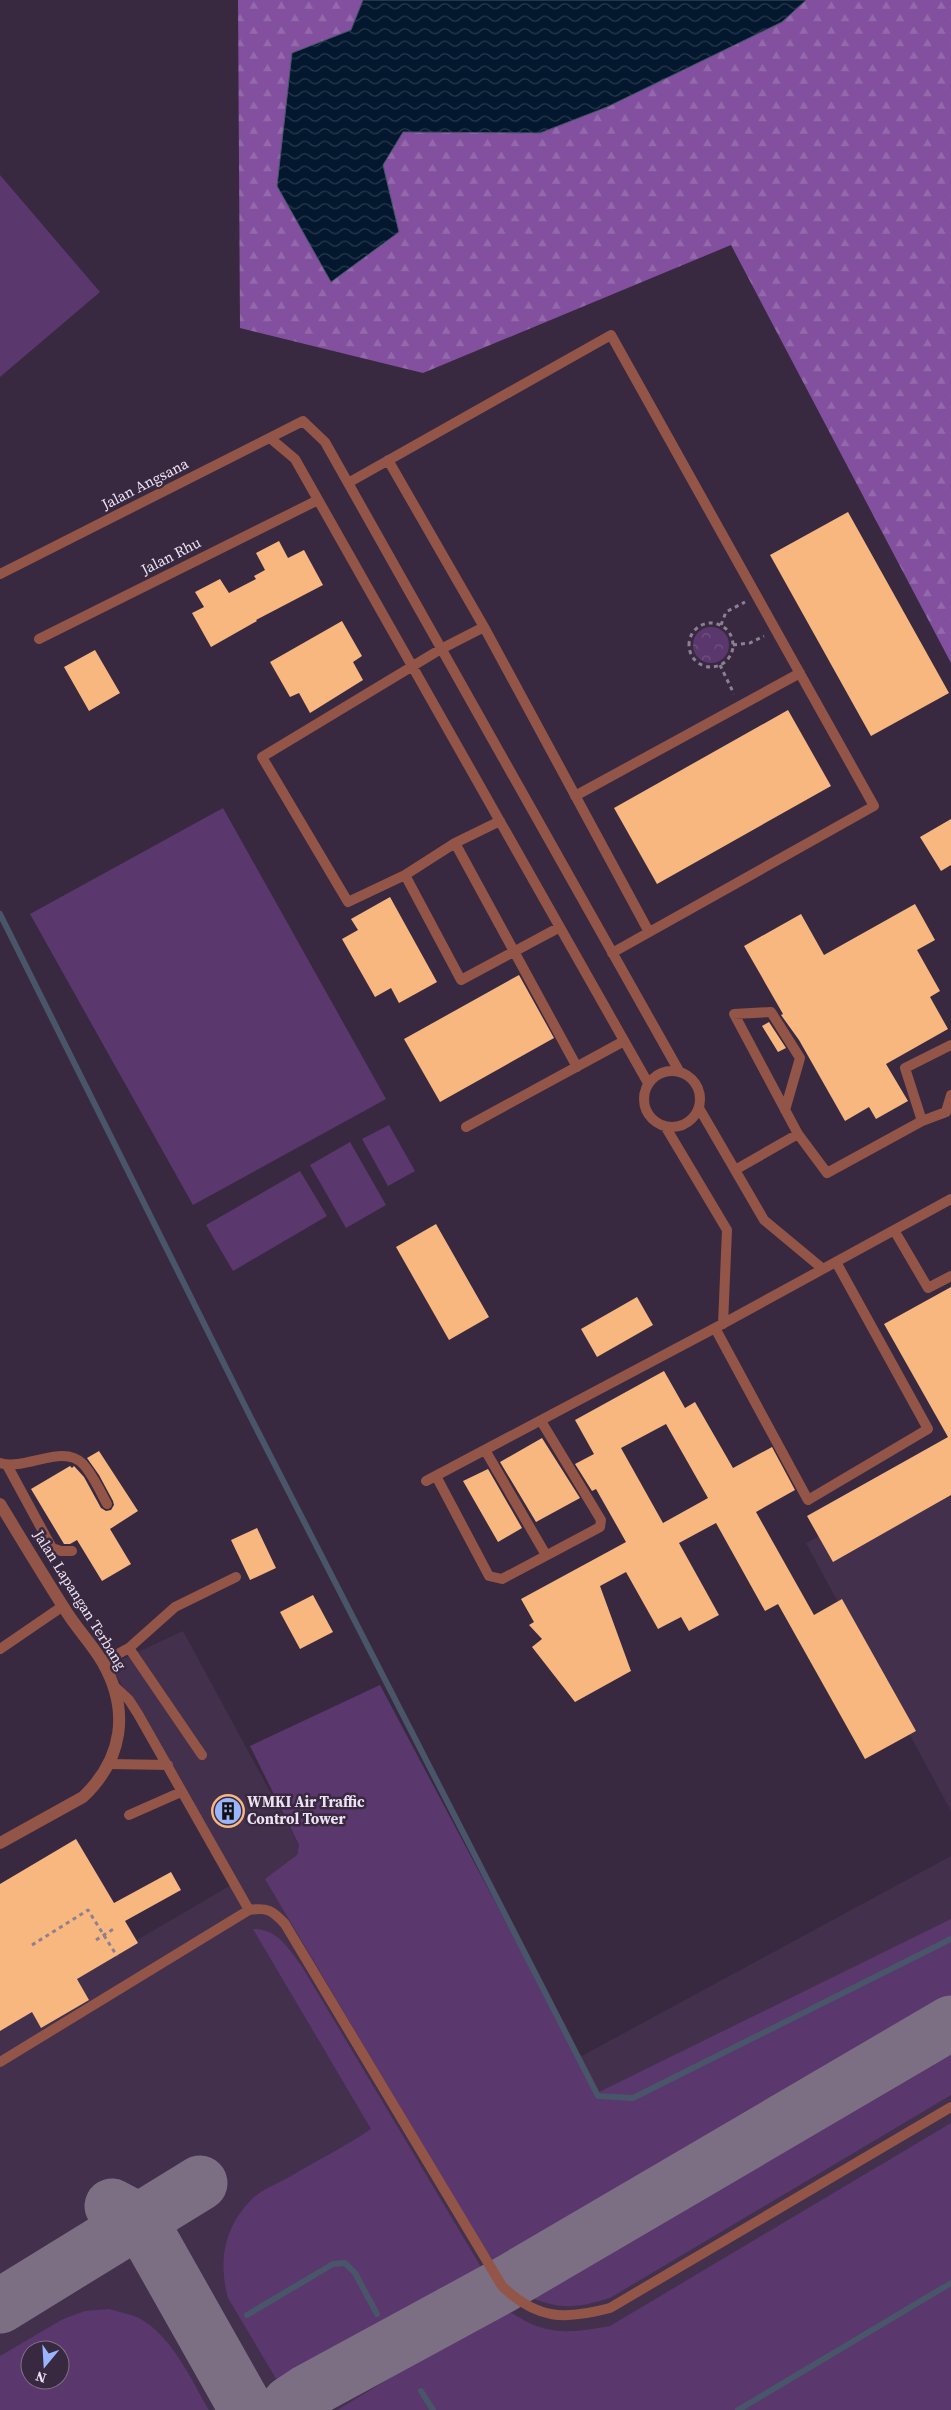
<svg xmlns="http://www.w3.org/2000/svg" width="951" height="2410" font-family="'Source Serif 4',serif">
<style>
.built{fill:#42304d;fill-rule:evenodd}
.grass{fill:#5a376d;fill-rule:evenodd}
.forest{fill:url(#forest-firs)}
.park{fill:url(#park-crowns)}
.water{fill:url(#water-waves);stroke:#495568}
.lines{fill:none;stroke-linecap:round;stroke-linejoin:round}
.stream{stroke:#495568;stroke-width:6}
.taxiway{stroke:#7c6f83;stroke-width:55}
.building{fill:#f7b77f;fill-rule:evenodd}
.path{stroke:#8c8093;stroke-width:3;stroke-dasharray:4 4;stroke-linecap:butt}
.service{stroke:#925547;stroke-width:10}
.tertiary{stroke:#925547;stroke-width:12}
.labels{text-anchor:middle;stroke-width:5;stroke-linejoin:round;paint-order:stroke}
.street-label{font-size:15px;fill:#ece2f1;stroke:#382940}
.poi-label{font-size:15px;font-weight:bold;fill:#ece2f1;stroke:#382940;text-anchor:start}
</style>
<defs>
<pattern id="forest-firs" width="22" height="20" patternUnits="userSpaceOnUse" patternTransform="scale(1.25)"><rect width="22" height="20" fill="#82509e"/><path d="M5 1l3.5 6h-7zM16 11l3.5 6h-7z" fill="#9469ac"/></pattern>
<pattern id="park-crowns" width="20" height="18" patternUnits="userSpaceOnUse" patternTransform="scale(1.25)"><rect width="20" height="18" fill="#5a376d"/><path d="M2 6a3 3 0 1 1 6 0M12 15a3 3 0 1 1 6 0" fill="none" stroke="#725482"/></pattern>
<pattern id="water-waves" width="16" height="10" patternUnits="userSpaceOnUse" patternTransform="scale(1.25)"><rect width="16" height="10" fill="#03182e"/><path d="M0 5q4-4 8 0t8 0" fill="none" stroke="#28394d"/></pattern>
</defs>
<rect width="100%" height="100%" fill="#382940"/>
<!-- built -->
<path class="built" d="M 951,1466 L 951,1811 L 806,1543 Z
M 183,1631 L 299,1845 L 297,1855 L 594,2094 L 578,2058 L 951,1856 L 951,2410 L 0,2410 L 0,1884 L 76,1839 L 137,1940 L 238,1881 L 110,1665 ZM 30,2350 L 60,2350 L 60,2380 L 30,2380 Z"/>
<!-- grass -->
<path class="grass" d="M 0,175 L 100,292 L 0,377 Z
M 223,808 L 386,1099 L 193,1205 L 30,914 Z
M 389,1125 L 415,1171 L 388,1186 L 362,1139 Z
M 350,1142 L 386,1205 L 346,1228 L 310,1165 Z
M 300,1171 L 327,1216 L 233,1271 L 206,1225 Z
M 380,1685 L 578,2058 L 595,2094 L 951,1919 L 951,2010 L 502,2274 L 481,2243 L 265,1879 L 297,1855 L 299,1845 L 250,1746 Z
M 253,1929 C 278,1929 287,1947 301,1965 L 487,2277 L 304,2383 L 288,2385 L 278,2382 L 228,2298 C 218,2261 224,2227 252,2199 C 262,2189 279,2183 291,2176 C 318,2160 346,2146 371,2129 Z
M 951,2043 L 951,2095 L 610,2298 C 575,2309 557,2310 523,2294 Z
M 951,2123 L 951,2410 L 337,2410 L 505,2309 C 516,2315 528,2324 540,2327 C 563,2335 587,2330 610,2326 Z
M 109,2309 C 119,2312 130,2314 139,2318 C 173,2337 190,2378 209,2410 L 0,2410 L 0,2356 L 63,2319 L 85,2311 ZM 30,2350 L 60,2350 L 60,2380 L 30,2380 Z"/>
<!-- forest -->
<path class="forest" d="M 238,0 L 363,0 L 351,30 L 399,232 L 383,165 L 403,132 L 540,133 L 607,107 L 782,22 L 806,0 L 951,0 L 951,663 L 731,245 L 423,373 L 240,328 Z"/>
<!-- park -->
<path class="park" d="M693 645a18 18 0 1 1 36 0a18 18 0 1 1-36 0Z"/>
<!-- water -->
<path class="water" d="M 363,0 L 806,0 L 782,22 L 607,107 L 540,133 L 403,132 L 383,165 L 399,232 L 331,282 L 277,186 L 292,53 L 351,30 Z"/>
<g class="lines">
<!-- stream -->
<path class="stream" d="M 0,914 L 251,1418 L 598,2096 L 633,2098 L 951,1939
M 247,2315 L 333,2264 L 345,2263 L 355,2273 L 377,2314
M 421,2391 L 433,2410
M 738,2410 L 951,2283"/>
<!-- taxiway -->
<path class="taxiway" d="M 112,2206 L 131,2216 L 146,2231 L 247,2410
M 0,2306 L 200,2183
M 285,2410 L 289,2404 L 307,2392 L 502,2286 L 951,2023"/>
</g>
<!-- building -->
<path class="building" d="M 848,512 L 949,693 L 871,736 L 770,555 Z
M 279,541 L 288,558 L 304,550 L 323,585 L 256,620 L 257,621 L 211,647 L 192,613 L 204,607 L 195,592 L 220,579 L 229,593 L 256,579 L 254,576 L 265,570 L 256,553 Z
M 342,621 L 362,656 L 353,662 L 363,680 L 310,713 L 299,693 L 290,697 L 270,662 Z
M 95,650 L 120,693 L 89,711 L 64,667 Z
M 788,710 L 831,786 L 657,884 L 614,808 Z
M 951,819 L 951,865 L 941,871 L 920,837 Z
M 390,897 L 437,982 L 399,1003 L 391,988 L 375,997 L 342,939 L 358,930 L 351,919 Z
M 915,904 L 935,940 L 917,950 L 940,991 L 930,997 L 948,1029 L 886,1064 L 908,1101 L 876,1119 L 869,1107 L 845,1121 L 799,1040 L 781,1015 L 783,1014 L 744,946 L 801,914 L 824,955 Z
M 519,975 L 554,1038 L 440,1102 L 404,1039 Z
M 769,1022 L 786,1048 L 778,1052 L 762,1026 Z
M 436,1224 L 489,1317 L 449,1340 L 396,1247 Z
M 951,1287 L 951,1495 L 833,1562 L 807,1516 L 948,1437 L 884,1324 Z
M 637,1297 L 653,1325 L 597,1357 L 581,1329 Z
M 664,1371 L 685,1408 L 695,1402 L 733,1468 L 772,1447 L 795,1490 L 756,1512 L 814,1615 L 842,1599 L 916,1731 L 865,1759 L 778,1604 L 765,1611 L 716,1523 L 679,1543 L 719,1615 L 689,1631 L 681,1617 L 658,1629 L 626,1572 L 600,1586 L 631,1671 L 575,1702 L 532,1647 L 542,1639 L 529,1625 L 534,1622 L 521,1599 L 626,1542 L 596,1489 L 592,1491 L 575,1464 L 594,1454 L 575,1420 ZM 666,1424 L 708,1498 L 663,1523 L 621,1448 Z
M 542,1438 L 580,1498 L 536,1522 L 500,1462 Z
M 99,1451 L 138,1511 L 110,1529 L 131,1564 L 102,1581 L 77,1540 L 70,1544 L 64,1544 L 31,1489 L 70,1466 L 72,1468 L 74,1466 L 84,1477 L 101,1508 L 106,1511 L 111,1510 L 114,1505 L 113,1501 L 99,1475 L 87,1458 Z
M 488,1469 L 522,1528 L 498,1542 L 463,1481 Z
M 257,1528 L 276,1568 L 250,1580 L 231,1540 Z
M 313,1595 L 333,1632 L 300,1649 L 280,1612 Z
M211 1811a17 17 0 1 1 34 0a17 17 0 1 1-34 0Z
M 76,1839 L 114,1903 L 171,1872 L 181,1890 L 125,1921 L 138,1943 L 77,1979 L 89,2000 L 41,2028 L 32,2012 L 0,2031 L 0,1884 Z"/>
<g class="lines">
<!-- path -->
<path class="path" d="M689 645a22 22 0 1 1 44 0a22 22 0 1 1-44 0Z
M 721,625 L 726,612 L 745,602
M 733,645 L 750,643 L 764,636
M 720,665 L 734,694
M 96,1940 L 115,1928
M 32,1945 L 88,1910 L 117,1956"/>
<!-- service -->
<path class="service" d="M 270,438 L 295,459 L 648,1083
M 388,460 L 484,627 L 649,932
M 348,483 L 611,335 L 874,806 L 612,953
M 0,574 L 303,421 L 325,442 L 679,1071
M 484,627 L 441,649 L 262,757 L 348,902 L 405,875 L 455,843 L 500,821
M 39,639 L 318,500
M 575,796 L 800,673
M 455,843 L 577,1067
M 405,875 L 461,980 L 560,927
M 951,1045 L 905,1068 L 922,1121 L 946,1112 L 951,1095
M644 1099a28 28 0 1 1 56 0a28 28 0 1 1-56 0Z
M 699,1108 L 764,1220 L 823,1269
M 785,1110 L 800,1058 L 771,1012 L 734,1014 L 798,1134
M 665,1126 L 727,1230 L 723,1324
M 466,1127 L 624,1041
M 735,1170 L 798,1134 L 827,1173 L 922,1121
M 894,1230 L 928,1288 L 951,1276
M 715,1328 L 808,1500 L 928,1429 L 836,1262
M 485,1450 L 546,1555
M 0,1463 C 26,1471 63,1443 83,1464 C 93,1475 100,1491 107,1504
M 7,1465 L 52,1548 L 61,1551 L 72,1551
M 436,1476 L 489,1576 L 502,1579 L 600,1527 L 601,1520 L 541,1421
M 426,1481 L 715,1328 L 951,1199
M 129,1648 L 202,1755
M 0,1649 L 63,1606
M 103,1662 L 129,1648 L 175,1607 L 236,1577
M 114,1686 L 129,1700 L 138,1714 L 249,1910
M 109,1764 L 168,1765
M 129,1815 L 181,1792
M 0,2062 L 249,1910 C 268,1907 273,1911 285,1924 L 502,2286 C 537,2320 565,2320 610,2308 L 951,2107"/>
<!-- tertiary -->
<path class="tertiary" d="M 0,1504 C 22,1540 43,1575 66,1611 C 77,1629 93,1645 103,1663 C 130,1711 123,1759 83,1797 L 0,1843"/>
</g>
<!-- icons -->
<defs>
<symbol id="building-disc" viewBox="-11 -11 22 22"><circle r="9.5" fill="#9ab5fd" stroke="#382940"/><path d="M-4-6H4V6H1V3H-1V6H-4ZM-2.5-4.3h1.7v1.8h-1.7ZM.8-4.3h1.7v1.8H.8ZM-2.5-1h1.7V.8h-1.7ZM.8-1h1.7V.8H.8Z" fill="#111"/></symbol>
</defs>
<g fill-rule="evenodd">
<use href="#building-disc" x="212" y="1795" width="32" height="32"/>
</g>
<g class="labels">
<!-- street labels -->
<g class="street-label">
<text transform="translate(145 484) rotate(-27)" y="5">Jalan Angsana</text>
<text transform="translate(171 556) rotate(-27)" y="5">Jalan Rhu</text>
<text transform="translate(80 1600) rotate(58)" y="5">Jalan Lapangan Terbang</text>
</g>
<!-- poi labels -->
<g class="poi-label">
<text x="247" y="1807">WMKI Air Traffic<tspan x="247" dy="17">Control Tower</tspan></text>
</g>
</g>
<!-- north arrow -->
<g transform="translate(45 2365) rotate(198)"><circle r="24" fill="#382940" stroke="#807387"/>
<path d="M0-4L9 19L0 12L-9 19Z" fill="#9ab5fd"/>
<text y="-8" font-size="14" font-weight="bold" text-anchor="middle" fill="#ece2f1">N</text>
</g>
</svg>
